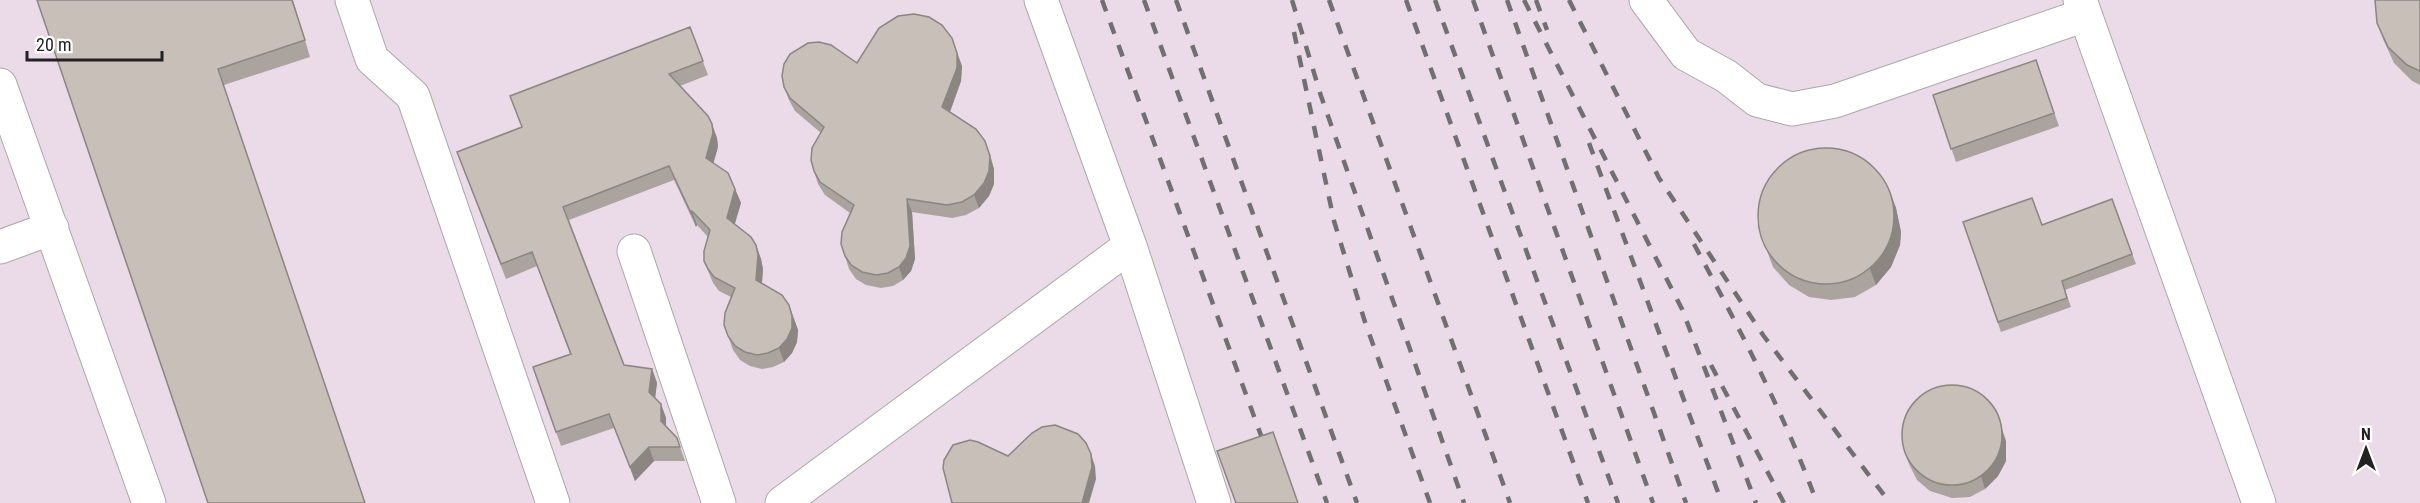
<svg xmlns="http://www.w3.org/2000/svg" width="2420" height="503" font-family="'Roboto Condensed',sans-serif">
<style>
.industrial{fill:#ebdbe8}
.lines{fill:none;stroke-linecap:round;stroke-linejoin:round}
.minor-casing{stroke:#a9a9a9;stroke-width:35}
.minor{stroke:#fff;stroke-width:33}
.rail{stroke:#707070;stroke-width:4.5;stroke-dasharray:12 12;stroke-linecap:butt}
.wall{fill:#aba49e}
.shaded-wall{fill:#8b8681}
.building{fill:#c7bfb8;stroke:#8b8681;stroke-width:1.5}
</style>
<rect width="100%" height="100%" fill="#f2efe9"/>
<!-- industrial -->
<path class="industrial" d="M 0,0 L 2420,0 L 2420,503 L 0,503 Z"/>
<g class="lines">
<defs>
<path id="minor" d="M 352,0 L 372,59 L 413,96 L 553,503
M 1041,0 L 1130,246 L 1214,503
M 1646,0 L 1686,54 L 1726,76 L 1757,100 L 1792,109 L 1835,101 L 2085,15
M 2080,0 L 2259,503
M 0,85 L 149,503
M 0,247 L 52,228
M 634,251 L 719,503
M 782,503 L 1130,246"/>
</defs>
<!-- minor casing -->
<use href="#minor" class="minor-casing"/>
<!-- minor -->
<use href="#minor" class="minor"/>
<!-- rail -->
<path class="rail" d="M 1102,0 L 1267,452
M 1144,0 L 1327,503
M 1176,0 L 1357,503
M 1292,0 L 1321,96 L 1464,503
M 1329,0 L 1510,503
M 1406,0 L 1588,503
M 1435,0 L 1618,503
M 1473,0 L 1653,503
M 1507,0 L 1686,503
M 1524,0 L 1682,309 L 1756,503
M 1536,0 L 1547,30
M 1569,0 L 1659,178 L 1763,335 L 1890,503
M 1294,32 L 1334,221 L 1365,322 L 1430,503
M 1589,143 L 1722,503
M 1694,244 C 1739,328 1784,413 1817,503
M 1711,365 L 1784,503"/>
</g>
<!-- wall -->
<path class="wall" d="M 37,0 L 293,0 L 310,57 L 224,85 Z
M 2420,0 L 2420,85 L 2412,81 L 2394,63 L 2383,39 L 2377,23 Z
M 690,27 L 708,75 L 680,86 L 717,138 L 718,147 L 713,163 L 735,189 L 741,203 L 735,224 L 756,245 L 761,259 L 763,269 L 762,283 L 789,305 L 798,330 L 797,342 L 792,353 L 784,362 L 773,367 L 762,369 L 750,366 L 740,360 L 733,350 L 728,336 L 731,297 L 719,291 L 713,283 L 704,261 L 708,237 L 697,225 L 696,227 L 674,180 L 569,220 L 624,365 L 652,369 L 657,383 L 655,398 L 661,404 L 666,418 L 666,427 L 677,438 L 685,461 L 654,461 L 635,481 L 614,428 L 561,446 L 533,367 L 570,354 L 537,266 L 506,279 L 457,152 L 522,127 Z
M 2036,60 L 2059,126 L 1956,162 L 1933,95 Z
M 857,63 L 962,66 L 961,81 L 950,112 L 990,154 L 994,169 L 994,184 L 989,196 L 979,208 L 966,215 L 952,218 L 912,212 L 915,259 L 911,271 L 903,280 L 893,286 L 881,288 L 866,285 L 856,279 L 849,269 L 845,256 L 850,213 L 825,195 L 818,184 L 814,171 L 821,133 L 795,111 L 789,100 L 784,87 Z
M 1890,192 L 1896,208 L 1901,232 L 1900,245 L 1891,267 L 1876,285 L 1855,297 L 1831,300 L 1809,297 L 1789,285 L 1773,267 L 1759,229 Z
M 2112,199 L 2136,264 L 2065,290 L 2071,307 L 2001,332 L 1963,222 L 2042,225 Z
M 2006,441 L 2006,461 L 1998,476 L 1985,489 L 1970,497 L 1952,498 L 1930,491 L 1917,480 L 1909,464 L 1904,451 Z"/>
<!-- shaded-wall -->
<path class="shaded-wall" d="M 952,38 L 962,66 L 961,81 L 947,120 L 942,107 Z
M 712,124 L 717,138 L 718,147 L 711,172 L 706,158 Z
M 985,141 L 994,169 L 994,184 L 989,196 L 979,208 L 974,195 Z
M 735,189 L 741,203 L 732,232 L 727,218 Z
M 1890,192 L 1896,208 L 1901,232 L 1900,245 L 1891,267 L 1876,285 L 1870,269 Z
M 907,199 L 912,212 L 915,259 L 911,271 L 903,280 L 899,267 Z
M 692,211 L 697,225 L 696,227 L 691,213 Z
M 756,245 L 761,259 L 763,269 L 761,294 L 756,280 Z
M 789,305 L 798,330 L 797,342 L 792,353 L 784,362 L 779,348 Z
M 652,369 L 657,383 L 654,406 L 649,392 Z
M 661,404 L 666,418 L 666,435 L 661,421 Z
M 1996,411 L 2006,441 L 2006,461 L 1998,476 L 1985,489 L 1981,476 Z
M 649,447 L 654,461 L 635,481 L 630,467 Z
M 1091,454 L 1095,466 L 1096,479 L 1089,503 L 1082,503 Z"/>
<!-- building -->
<path class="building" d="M 37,0 L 292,0 L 305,40 L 218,69 L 365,503 L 208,503 Z
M 2375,0 L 2420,0 L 2420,71 L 2407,65 L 2388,47 L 2377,23 Z
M 914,14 L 929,17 L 942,25 L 952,38 L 957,53 L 957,68 L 942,107 L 976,129 L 985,141 L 990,156 L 989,171 L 984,183 L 974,195 L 962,202 L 947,205 L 907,199 L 910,246 L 906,258 L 899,267 L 888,273 L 876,275 L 862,272 L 851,265 L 845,256 L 841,244 L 842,232 L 854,205 L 820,182 L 814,171 L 811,160 L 812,148 L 824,127 L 790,98 L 784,87 L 782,76 L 784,64 L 790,54 L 808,43 L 819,42 L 831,45 L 857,63 L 879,28 L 898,16 Z
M 690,27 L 703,61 L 669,74 L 708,116 L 712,124 L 713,133 L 706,158 L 728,173 L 735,189 L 727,218 L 751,237 L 756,245 L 758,255 L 756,280 L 782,295 L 789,305 L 792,316 L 792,328 L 787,339 L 779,348 L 768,353 L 757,355 L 745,352 L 735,346 L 728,336 L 724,325 L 725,313 L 735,288 L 714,277 L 708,269 L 704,261 L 704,251 L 710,230 L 692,211 L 691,213 L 669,166 L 563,207 L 624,365 L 652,369 L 649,392 L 661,404 L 661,421 L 677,438 L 680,447 L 649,447 L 630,467 L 609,414 L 556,432 L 533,367 L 571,354 L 532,252 L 501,264 L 457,152 L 522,127 L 510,96 Z
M 2036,60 L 2054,113 L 1951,149 L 1933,95 Z
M1758 216a68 68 0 1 1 136 0a68 68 0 1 1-136 0Z
M 2032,198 L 2042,225 L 2112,199 L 2132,254 L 2062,281 L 2067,298 L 1998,322 L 1963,222 Z
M1902 435a50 50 0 1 1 100 0a50 50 0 1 1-100 0Z
M 1055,425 L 1078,434 L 1086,443 L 1091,454 L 1092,467 L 1082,503 L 952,503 L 943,468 L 944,460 L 953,445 L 970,440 L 978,442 L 1008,456 L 1032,433 L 1042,427 Z
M 1273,432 L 1298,503 L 1236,503 L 1217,451 Z"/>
<!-- north arrow -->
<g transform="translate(2366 449)" stroke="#ffffff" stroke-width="4.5" paint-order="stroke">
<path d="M0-4.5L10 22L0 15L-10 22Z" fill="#222222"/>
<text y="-9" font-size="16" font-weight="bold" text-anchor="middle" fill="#222222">N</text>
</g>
<!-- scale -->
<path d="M27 51v9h135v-9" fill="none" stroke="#222222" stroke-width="3"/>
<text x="36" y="51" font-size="18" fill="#222222" stroke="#ffffff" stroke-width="4.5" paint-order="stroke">20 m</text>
</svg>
